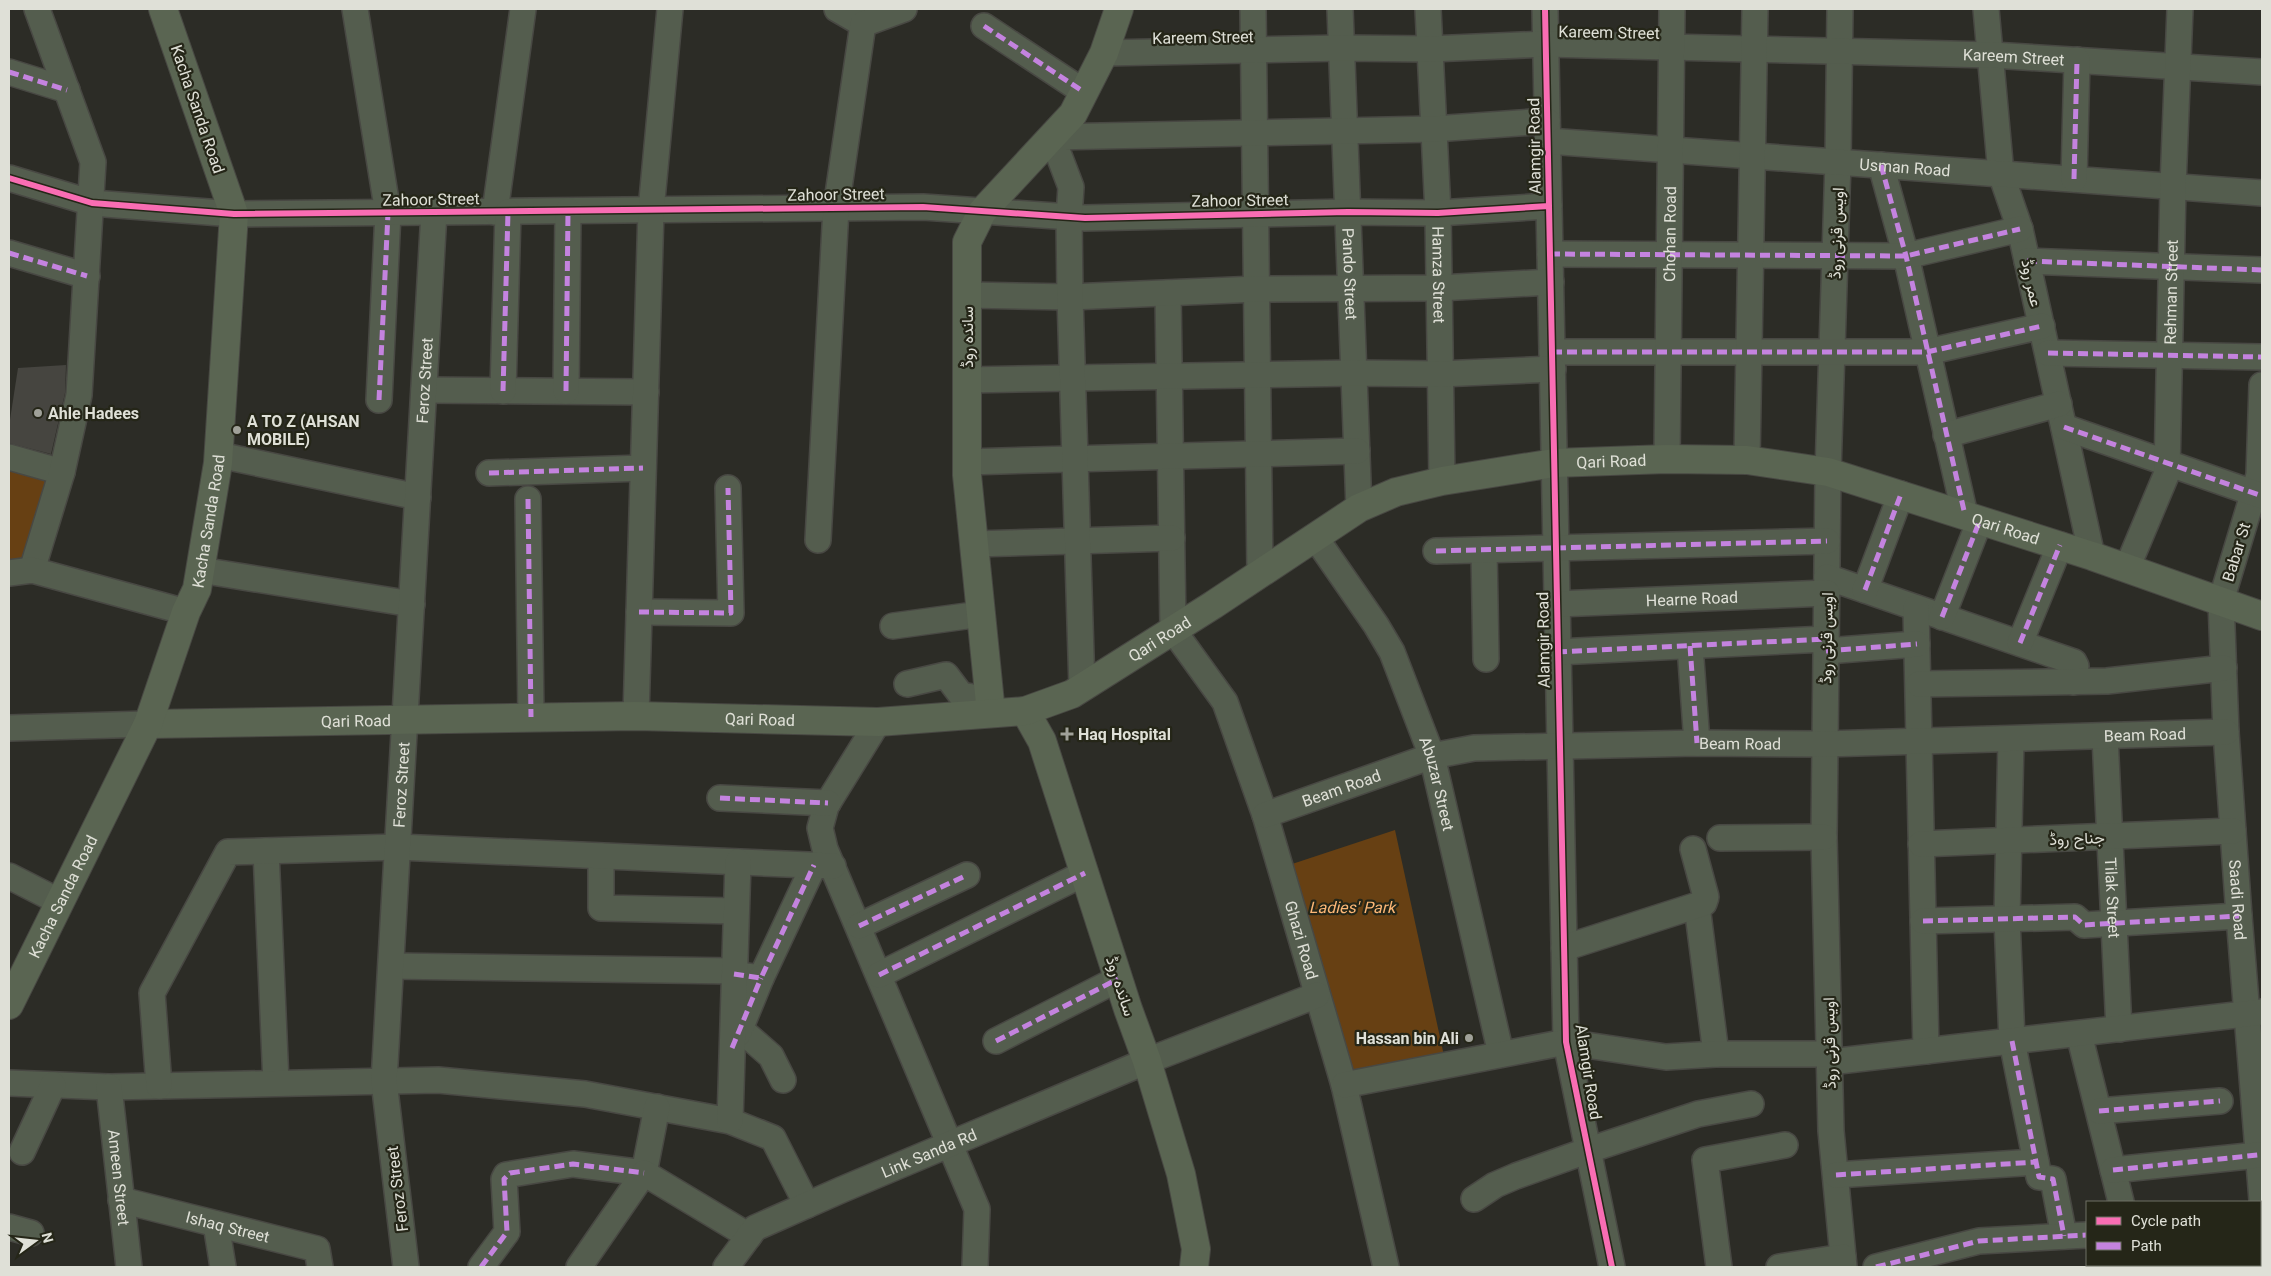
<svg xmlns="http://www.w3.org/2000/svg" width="2271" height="1276" font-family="Georgia,Vazirmatn,serif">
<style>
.green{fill:#674013}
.building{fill:#464540}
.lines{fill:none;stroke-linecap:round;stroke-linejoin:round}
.minor-casing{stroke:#484843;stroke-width:28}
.major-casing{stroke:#484843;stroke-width:30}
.minor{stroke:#545d4e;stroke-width:25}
.major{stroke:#5a6552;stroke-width:28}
.quiet{stroke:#c483df;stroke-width:5;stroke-dasharray:10 5;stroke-linecap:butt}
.cycleway-casing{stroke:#252618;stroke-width:9}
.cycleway{stroke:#f96db3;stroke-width:6}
.poi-dot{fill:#a0a199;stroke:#252618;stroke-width:2}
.labels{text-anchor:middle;stroke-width:4.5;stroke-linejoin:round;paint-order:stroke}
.street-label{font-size:16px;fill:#dfe0d7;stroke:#252618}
.poi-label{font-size:16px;font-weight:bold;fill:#dfe0d7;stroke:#252618;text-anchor:start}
.park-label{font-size:16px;font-style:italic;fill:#fcb776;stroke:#252618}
</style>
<rect width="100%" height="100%" fill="#2c2c26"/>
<!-- green -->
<path class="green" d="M 9,468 L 48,480 L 26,560 L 9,561 Z
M 1395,830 L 1446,1065 L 1344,1085 L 1280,868 Z"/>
<!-- building -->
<path class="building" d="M 66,365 L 65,393 L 51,454 L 9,443 L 9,426 L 18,368 Z"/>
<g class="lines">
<defs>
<g id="minor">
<path d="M 355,9 L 388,213 L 379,400"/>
<path d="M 837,9 L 863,24"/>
<path d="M 1253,9 L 1260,574"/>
<path id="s1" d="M 1340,9 L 1359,508"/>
<path id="s2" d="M 1428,9 L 1438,213 L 1442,481"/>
<path d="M 1545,9 L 1566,1042 L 1612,1267"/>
<path d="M 1840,9 L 1838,162 L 1828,472 L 1824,837 L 1831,1131 L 1844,1267"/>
<path d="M 1986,9 L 2001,174 L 2020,229 L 2092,556"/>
<path d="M 984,26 L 1084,92"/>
<path id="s3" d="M 1104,53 L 1342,48 L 1430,49 L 1546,44 L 1992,55 L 2262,72"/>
<path d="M 9,72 L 67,90"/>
<path id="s4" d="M 1548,141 L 2262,193"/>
<path d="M 1881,165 L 1906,256 L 1965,515"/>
<path d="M 9,178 L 92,203 L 234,214 L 923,207 L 1085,218 L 1348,212 L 1438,213 L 1549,206"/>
<path d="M 2074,179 L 2077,60"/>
<path d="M 495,212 L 523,9"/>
<path d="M 9,253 L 87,276"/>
<path d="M 1550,254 L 1906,256 L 2020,229"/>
<path d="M 2027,261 L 2262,270"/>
<path id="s5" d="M 1168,293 L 1173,630 L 1225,702 L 1265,815 L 1344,1085 L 1386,1267"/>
<path d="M 967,295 L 1070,297 L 1257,289 L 1439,288 L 1551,282"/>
<path d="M 1552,352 L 1927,352 L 2042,326"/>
<path d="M 2048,353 L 2262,357"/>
<path d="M 967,380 L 1354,373 L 1440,374 L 1553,369"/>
<path id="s6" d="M 2262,385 L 2259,475 L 2221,601 L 2226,732 L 2239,916 L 2262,1200"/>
<path d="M 424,390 L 646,392"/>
<path d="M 503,391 L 508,212"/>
<path d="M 566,391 L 568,211"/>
<path d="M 2064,427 L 2262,496"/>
<path d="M 1946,435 L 2059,404"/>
<path d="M 219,455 L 418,497"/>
<path d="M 9,457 L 62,472"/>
<path id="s7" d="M 1667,459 L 1672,9"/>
<path d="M 1747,460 L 1755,9"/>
<path d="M 967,462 L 1357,451"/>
<path d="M 489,473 L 643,468"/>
<path d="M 528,499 L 531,717"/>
<path id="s8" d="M 1315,537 L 1376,625 L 1392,652 L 1432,756 L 1501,1054"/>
<path d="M 818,540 L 836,208 L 863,24 L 904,9"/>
<path d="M 974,544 L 1172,538"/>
<path d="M 1484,550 L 1486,659"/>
<path d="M 1436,551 L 1827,541"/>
<path id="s9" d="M 2127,568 L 2167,473 L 2173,186 L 2180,9"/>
<path d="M 32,570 L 62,472 L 79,395 L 93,162 L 37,9"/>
<path d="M 200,570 L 412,604"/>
<path d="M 9,573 L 32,570 L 186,612"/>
<path d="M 1827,577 L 2074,662 L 2076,666 L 2074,682"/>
<path d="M 1865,590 L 1901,494"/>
<path id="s10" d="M 1557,604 L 1827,593"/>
<path d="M 1916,608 L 1926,1051"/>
<path d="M 639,612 L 731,613 L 728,488"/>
<path d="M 1942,617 L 1980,520"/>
<path d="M 893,626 L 981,614"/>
<path d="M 2020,643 L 2060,545"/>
<path d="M 1690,646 L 1697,743"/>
<path d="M 1826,651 L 1917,644"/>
<path d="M 1557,652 L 1826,639"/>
<path d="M 907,684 L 946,675 L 961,695 L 990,700"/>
<path d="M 1919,684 L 2107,681 L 2224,668"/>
<path d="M 1082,688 L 1070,297 L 1069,217 L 1071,187 L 1052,137 L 1434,129 L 1547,121"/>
<path d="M 636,716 L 651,210 L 670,9"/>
<path d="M 878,722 L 826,806 L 820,828 L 825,849 L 977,1209 L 975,1267"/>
<path d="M 9,728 L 148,724"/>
<path id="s11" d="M 2105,737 L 2119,1029"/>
<path d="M 2011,739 L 2007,919 L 2012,1041 L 2039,1177 L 2053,1179 L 2064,1236"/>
<path d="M 720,798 L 828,803"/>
<path id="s12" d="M 1265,815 L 1432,756 L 1474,748 L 1697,743 L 1825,744 L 2226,732"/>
<path d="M 1720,838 L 1824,837"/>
<path d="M 1921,844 L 2233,831"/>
<path d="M 266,851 L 276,1083"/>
<path d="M 601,856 L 601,908 L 736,911"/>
<path d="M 9,876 L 60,902"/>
<path d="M 1697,906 L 1716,1054"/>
<path d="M 1923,921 L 2075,917 L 2084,925 L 2239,916"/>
<path d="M 859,926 L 967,875"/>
<path d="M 1564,948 L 1704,903 L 1706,897 L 1693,849"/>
<path d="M 391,966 L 735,971"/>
<path d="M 734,974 L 761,978 L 814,865"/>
<path d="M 879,975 L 1085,873"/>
<path d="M 740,1029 L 771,1056 L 783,1080"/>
<path d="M 738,1034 L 761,978"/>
<path d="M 2079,1034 L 2121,1202"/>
<path d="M 996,1041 L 1118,979"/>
<path d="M 1830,1062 L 2262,1012"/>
<path d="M 9,1083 L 109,1087 L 438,1080 L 585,1094 L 730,1121 L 773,1138 L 807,1205"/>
<path d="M 1344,1085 L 1566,1042 L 1666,1057 L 1716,1054 L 1830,1054"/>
<path d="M 159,1086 L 152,993 L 228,852 L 398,847 L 833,866"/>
<path id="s13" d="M 109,1087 L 129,1267"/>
<path d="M 2099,1111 L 2220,1101"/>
<path d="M 730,1121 L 738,862"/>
<path d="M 22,1152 L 53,1085"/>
<path d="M 2113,1170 L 2258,1155"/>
<path d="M 1836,1175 L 2036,1162"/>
<path d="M 1474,1199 L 1495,1185 L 1516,1176 L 1589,1150 L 1698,1114 L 1751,1104"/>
<path id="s14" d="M 121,1200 L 317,1249 L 320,1267"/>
<path d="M 2260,1218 L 2262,1218"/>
<path d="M 216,1224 L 223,1267"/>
<path d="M 9,1227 L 31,1233"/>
<path d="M 2137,1265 L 2137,1267"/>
<path id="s15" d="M 406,1267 L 384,1081 L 434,212"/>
<path d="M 481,1267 L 507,1232 L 504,1179 L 506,1175 L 573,1164 L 644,1173 L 657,1107"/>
<path d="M 579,1267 L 644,1173 L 749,1236"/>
<path id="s16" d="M 726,1267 L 755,1228 L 841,1190 L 1147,1061 L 1317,995"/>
<path d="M 1719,1267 L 1705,1160 L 1785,1145"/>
<path d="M 1779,1267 L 1843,1257"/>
<path d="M 1876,1267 L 1979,1241 L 2087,1235"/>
</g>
<g id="major">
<path d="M 1025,711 L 1042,741 L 1128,1009 L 1147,1061 L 1181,1174 L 1196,1249 L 1194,1267"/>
<path d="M 991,713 L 967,475 L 967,242 L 982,212 L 1073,114 L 1104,53 L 1119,9"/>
<path id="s17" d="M 148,724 L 636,716 L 878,722 L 1025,711 L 1072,694 L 1213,605 L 1359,508 L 1396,492 L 1442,481 L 1554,463 L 1667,459 L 1747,460 L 1828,472 L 2092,556 L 2262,616"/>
<path id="s18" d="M 9,1005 L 148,724 L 186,612 L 197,589 L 218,463 L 234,214 L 163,9"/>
</g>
</defs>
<!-- minor casing -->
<use href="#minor" class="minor-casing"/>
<!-- major casing -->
<use href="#major" class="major-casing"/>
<!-- minor -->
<use href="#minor" class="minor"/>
<!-- major -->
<use href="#major" class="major"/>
<!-- quiet -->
<path class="quiet" d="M 984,26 L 1084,92
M 9,72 L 67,90
M 1881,165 L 1906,256 L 1965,515
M 2074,179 L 2077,60
M 9,253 L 87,276
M 1550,254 L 1906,256 L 2020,229
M 2027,261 L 2262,270
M 1552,352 L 1927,352 L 2042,326
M 2048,353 L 2262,357
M 503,391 L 508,212
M 566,391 L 568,211
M 379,400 L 388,213
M 2064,427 L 2262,496
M 489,473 L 643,468
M 528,499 L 531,717
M 1436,551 L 1827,541
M 1865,590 L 1901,494
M 639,612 L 731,613 L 728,488
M 1942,617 L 1980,520
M 2020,643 L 2060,545
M 1690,646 L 1697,743
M 1826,651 L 1917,644
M 1557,652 L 1826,639
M 720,798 L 828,803
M 1923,921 L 2075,917 L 2084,925 L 2239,916
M 859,926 L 967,875
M 734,974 L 761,978 L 814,865
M 879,975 L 1085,873
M 996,1041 L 1118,979
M 2012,1041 L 2039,1177 L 2053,1179 L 2064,1236
M 732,1048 L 761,978
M 2099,1111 L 2220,1101
M 2113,1170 L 2258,1155
M 1836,1175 L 2036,1162
M 2260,1218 L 2262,1218
M 481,1267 L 507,1232 L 504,1179 L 510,1173 L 573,1164 L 644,1173
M 1876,1267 L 1979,1241 L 2087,1235"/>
<defs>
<path id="cycleway" d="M 1545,9 L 1566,1042 L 1612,1267
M 9,178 L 92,203 L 234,214 L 923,207 L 1085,218 L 1348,212 L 1438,213 L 1549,206"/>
</defs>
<!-- cycleway casing -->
<use href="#cycleway" class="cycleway-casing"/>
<!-- cycleway -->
<use href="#cycleway" class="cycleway"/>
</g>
<!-- markers -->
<g class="poi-dot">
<circle cx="38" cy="413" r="5"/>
<circle cx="237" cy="430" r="5"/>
<path d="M1064.5 726.5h5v5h5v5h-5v5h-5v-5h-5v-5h5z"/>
<circle cx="1469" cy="1038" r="5"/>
</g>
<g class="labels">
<!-- street labels -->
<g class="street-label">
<text transform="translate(1609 32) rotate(1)" y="6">Kareem Street</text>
<text transform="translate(1203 37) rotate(-1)" y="6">Kareem Street</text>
<text dy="6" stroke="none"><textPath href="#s3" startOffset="910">Kareem Street</textPath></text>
<text transform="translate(198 109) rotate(71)" y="6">Kacha Sanda Road</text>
<text transform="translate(1534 146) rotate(-91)" y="6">Alamgir Road</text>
<text dy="6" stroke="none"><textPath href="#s4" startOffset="358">Usman Road</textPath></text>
<text transform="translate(836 194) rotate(-1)" y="6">Zahoor Street</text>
<text transform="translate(431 199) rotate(-1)" y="6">Zahoor Street</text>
<text transform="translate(1240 200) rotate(-1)" y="6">Zahoor Street</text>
<text transform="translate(1836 233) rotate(-88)" y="6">اویس قرنی روڈ</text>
<text dy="6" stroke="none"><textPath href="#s7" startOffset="225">Chohan Road</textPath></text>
<text dy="6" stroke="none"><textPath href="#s1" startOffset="265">Pando Street</textPath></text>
<text dy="6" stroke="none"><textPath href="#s2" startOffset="266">Hamza Street</textPath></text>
<text transform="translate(2032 283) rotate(78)" y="6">عمر روڈ</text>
<text dy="6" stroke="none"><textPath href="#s9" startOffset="284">Rehman Street</textPath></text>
<text transform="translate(967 337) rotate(-90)" y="6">ساندہ روڈ</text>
<text dy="6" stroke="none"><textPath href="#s15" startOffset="889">Feroz Street</textPath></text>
<text dy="6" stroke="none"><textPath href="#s17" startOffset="1528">Qari Road</textPath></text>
<text dy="6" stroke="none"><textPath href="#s18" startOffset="526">Kacha Sanda Road</textPath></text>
<text dy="6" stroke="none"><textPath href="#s17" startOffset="1932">Qari Road</textPath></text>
<text transform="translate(2236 552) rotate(-73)" y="6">Babar St</text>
<text dy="6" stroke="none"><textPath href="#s10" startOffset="135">Hearne Road</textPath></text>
<text transform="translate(1826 638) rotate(-89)" y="6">اویس قرنی روڈ</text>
<text dy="6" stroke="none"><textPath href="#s17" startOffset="1031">Qari Road</textPath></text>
<text transform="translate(1543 640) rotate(-91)" y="6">Alamgir Road</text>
<text dy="6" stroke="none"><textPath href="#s17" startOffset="612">Qari Road</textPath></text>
<text dy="6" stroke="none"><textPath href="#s17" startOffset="208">Qari Road</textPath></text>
<text dy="6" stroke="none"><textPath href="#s12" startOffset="891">Beam Road</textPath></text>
<text dy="6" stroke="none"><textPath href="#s12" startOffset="486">Beam Road</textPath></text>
<text dy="6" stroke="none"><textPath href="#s8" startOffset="278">Abuzar Street</textPath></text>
<text dy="6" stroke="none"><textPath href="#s15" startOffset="484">Feroz Street</textPath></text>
<text dy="6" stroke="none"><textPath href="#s12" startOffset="81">Beam Road</textPath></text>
<text transform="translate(2077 838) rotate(-2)" y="6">جناح روڈ</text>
<text dy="6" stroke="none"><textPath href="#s18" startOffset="121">Kacha Sanda Road</textPath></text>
<text dy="6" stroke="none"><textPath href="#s11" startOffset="161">Tilak Street</textPath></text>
<text dy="6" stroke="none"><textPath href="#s6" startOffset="521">Saadi Road</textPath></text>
<text dy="6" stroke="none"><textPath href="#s5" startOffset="676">Ghazi Road</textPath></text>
<text transform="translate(1121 986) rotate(72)" y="6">ساندہ روڈ</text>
<text transform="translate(1829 1043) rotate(-91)" y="6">اویس قرنی روڈ</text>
<text transform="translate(1589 1072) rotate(81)" y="6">Alamgir Road</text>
<text dy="6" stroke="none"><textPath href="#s16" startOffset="238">Link Sanda Rd</textPath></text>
<text dy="6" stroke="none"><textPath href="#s13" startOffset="91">Ameen Street</textPath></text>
<text transform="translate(397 1189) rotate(-97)" y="6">Feroz Street</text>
<text dy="6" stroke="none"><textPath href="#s14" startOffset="110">Ishaq Street</textPath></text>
</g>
<!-- poi labels -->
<g class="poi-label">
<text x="48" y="419">Ahle Hadees</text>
<text x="247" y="427">A TO Z (AHSAN<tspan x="247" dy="18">MOBILE)</tspan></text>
<text x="1078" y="740">Haq Hospital</text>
<text x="1459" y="1044" text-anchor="end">Hassan bin Ali</text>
</g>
<!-- park labels -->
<g class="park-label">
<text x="1352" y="913">Ladies' Park</text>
</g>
</g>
<!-- border -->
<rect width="2271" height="1276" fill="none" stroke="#dfe0d7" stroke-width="20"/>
<!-- legend -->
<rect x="2086" y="1201" width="175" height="65" fill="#252618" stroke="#6f7064"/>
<rect x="2096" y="1217" width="25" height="8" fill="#f96db3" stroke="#6f7064"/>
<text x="2131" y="1226" font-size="15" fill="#dfe0d7">Cycle path</text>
<rect x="2096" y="1242" width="25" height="8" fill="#c483df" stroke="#6f7064"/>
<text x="2131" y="1251" font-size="15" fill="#dfe0d7">Path</text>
<!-- north arrow -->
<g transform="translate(35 1241) rotate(75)" stroke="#252618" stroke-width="4" paint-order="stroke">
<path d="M0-4L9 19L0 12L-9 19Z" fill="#dfe0d7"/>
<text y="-8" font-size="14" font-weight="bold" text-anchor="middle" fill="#dfe0d7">N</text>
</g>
</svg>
